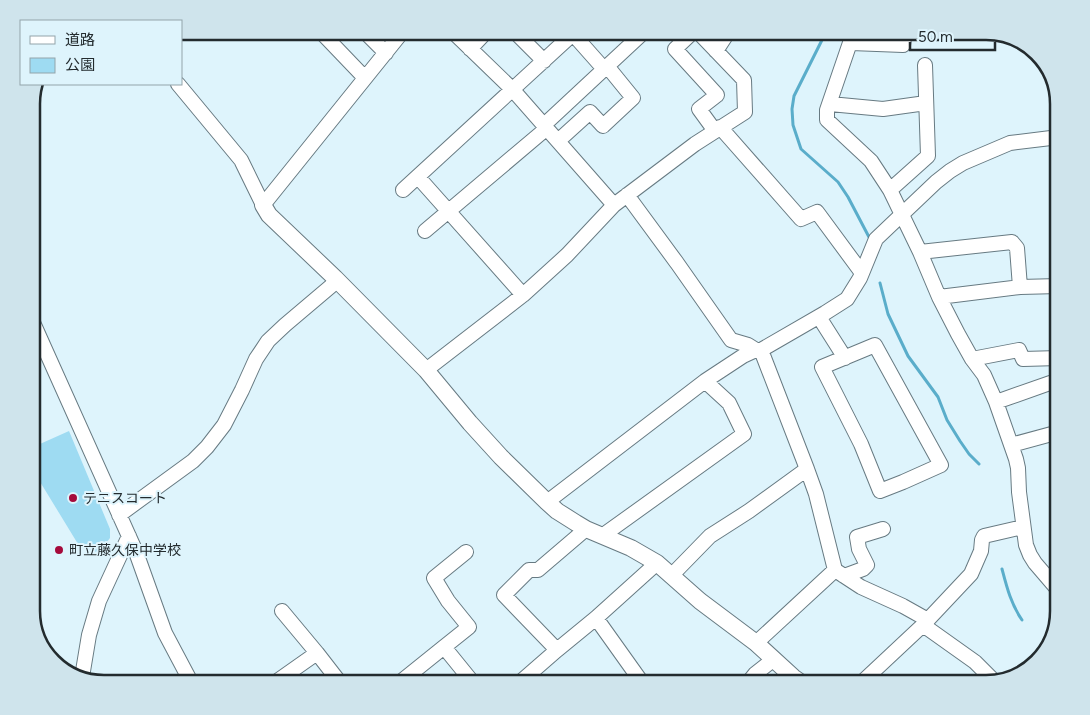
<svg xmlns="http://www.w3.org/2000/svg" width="1090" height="715" font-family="Figtree,'Noto Sans JP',sans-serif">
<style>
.green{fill:#9edbf2}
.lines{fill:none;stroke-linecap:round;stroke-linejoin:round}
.stream{stroke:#5aadca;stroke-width:3}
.minor-casing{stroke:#677a82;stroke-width:16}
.tertiary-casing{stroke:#677a82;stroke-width:18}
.minor{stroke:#fff;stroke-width:14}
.tertiary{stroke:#fff;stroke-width:16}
.poi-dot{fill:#a50a3b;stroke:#def4fc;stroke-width:2}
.labels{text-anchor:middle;stroke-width:4;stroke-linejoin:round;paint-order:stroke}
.poi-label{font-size:14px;fill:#232b2e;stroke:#def4fc;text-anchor:start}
.rim{fill:none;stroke:#232b2e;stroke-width:2.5}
</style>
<rect width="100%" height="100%" fill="#def4fc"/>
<!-- green -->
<path class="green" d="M 69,431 L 110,529 L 110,538 L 100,551 C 89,553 87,551 78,544 L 31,467 L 31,448 Z"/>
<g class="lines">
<!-- stream -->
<path class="stream" d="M 824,31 L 823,38 L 794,96 L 792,109 L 793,125 L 801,149 L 838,182 L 848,197 L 870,239
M 880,283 L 888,314 L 908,356 L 938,397 L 947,420 L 960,441 L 969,454 L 979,464
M 1002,569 C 1007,588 1011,604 1022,620
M 1044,642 L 1048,646"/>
<defs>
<path id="minor" d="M 320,31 L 365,78
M 364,31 L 386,53
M 452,31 L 513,90 L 614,205
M 514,31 L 544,61
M 694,31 L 675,49 L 717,95 L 699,109 L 715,131
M 854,31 L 827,110 L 827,120 L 871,161 L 890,190 L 920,252 L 939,297 L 958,334 L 972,359 L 984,375 L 996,402 L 1016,459 L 1018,468 L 1019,492 L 1026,545 L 1030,555 L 1035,563 L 1059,591
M 181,33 L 182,31
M 573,34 L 604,69
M 851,43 L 903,45 L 905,31
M 470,49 L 487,31
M 716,51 L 729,31
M 178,84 L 241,160 L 263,205 L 403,31
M 830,104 L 883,109 L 926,103
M 544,125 L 645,31
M 720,127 L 801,219 L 817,212 L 862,273
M 558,141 L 590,112 L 603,126 L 633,98 L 607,66
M 418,177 L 523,295
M 403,190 L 576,31
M 890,190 L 928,156 L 925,65
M 627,195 L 677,263 L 731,340 L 748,345 L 756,350
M 425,231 L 547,128
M 920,252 L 1012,242 L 1017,248 L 1020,287
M 939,297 L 1020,287 L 1059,286
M 819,317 L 845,358
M 31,318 L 136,552 L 165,633 L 192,684
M 875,345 L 941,465 L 903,482 L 880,491 L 861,444 L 822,367 Z
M 972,359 L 1019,350 L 1023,359 L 1059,358
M 426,370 L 523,295 L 567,255 L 614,205 L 695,144 L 745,112 L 744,80 L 697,31
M 996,402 L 1050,383 L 1059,382
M 1011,445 L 1059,432
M 807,469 L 816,494 L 835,570 L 861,587 L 903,606 L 928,620
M 547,502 L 705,381 L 743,356 L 756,350 L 761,350 L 825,313 L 847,299 L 860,278 L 876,239 L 936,182 L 950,171 L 963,163 L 1010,143 L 1059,137
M 119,515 L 193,461 L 207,447 L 224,425 L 242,390 L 256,359 L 268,341 L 285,325 L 337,281
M 602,536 L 744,434 L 729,403 L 705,381
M 671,576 L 710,536 L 749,511 L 807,469 L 761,350
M 844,576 L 863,569 L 867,565 L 859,549 L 857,537 L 883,529
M 282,611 L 317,653
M 596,618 L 643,684
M 923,625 L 975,662 L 995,682
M 756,643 L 835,570
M 444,647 L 469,627 L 448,601 L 434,578 L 466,552
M 557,650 L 504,595 L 529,570 L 538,570 L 586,529
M 82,677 L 89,635 L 99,601 L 129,536
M 273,684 L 317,653 L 341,684
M 398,684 L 444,647 L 474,684
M 518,684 L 557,650 L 596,618 L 657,563
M 747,684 L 755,674 L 774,659
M 860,684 L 923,625 L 971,574 L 981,551 L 982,540 L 984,536 L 1023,527"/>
<path id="tertiary" d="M 263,205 L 269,215 L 335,278 L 426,370 L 470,423 L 501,457 L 547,502 L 557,511 L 576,523 L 586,529 L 631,548 L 657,563 L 700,601 L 756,643 L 793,677 L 803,684"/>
</defs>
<!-- minor casing -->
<use href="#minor" class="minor-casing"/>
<!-- tertiary casing -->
<use href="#tertiary" class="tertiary-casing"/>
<!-- minor -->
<use href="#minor" class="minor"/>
<!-- tertiary -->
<use href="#tertiary" class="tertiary"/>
</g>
<!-- markers -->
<g class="poi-dot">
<circle cx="73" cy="498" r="5"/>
<circle cx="59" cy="550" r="5"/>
</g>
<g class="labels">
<!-- poi labels -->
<g class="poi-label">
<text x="83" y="503">テニスコート</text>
<text x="69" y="555">町立藤久保中学校</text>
</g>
</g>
<!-- crop -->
<path d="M0 0H1090V715H0ZM104 40H986A64 64 0 0 1 1050 104V611A64 64 0 0 1 986 675H104A64 64 0 0 1 40 611V104A64 64 0 0 1 104 40Z" fill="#cfe4ec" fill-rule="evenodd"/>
<path class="rim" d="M104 40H986A64 64 0 0 1 1050 104V611A64 64 0 0 1 986 675H104A64 64 0 0 1 40 611V104A64 64 0 0 1 104 40Z"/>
<!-- legend -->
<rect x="20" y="20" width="162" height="65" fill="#def4fc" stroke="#93a4aa"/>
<rect x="30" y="36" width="25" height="8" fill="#ffffff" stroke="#93a4aa"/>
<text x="65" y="45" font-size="15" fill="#232b2e">道路</text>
<rect x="30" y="58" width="25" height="15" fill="#9edbf2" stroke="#93a4aa"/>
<text x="65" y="70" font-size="15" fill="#232b2e">公園</text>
<!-- scale -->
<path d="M910 42v8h85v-8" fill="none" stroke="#232b2e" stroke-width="2.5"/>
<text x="918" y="42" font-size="15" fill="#232b2e" stroke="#def4fc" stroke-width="4" paint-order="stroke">50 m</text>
</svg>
